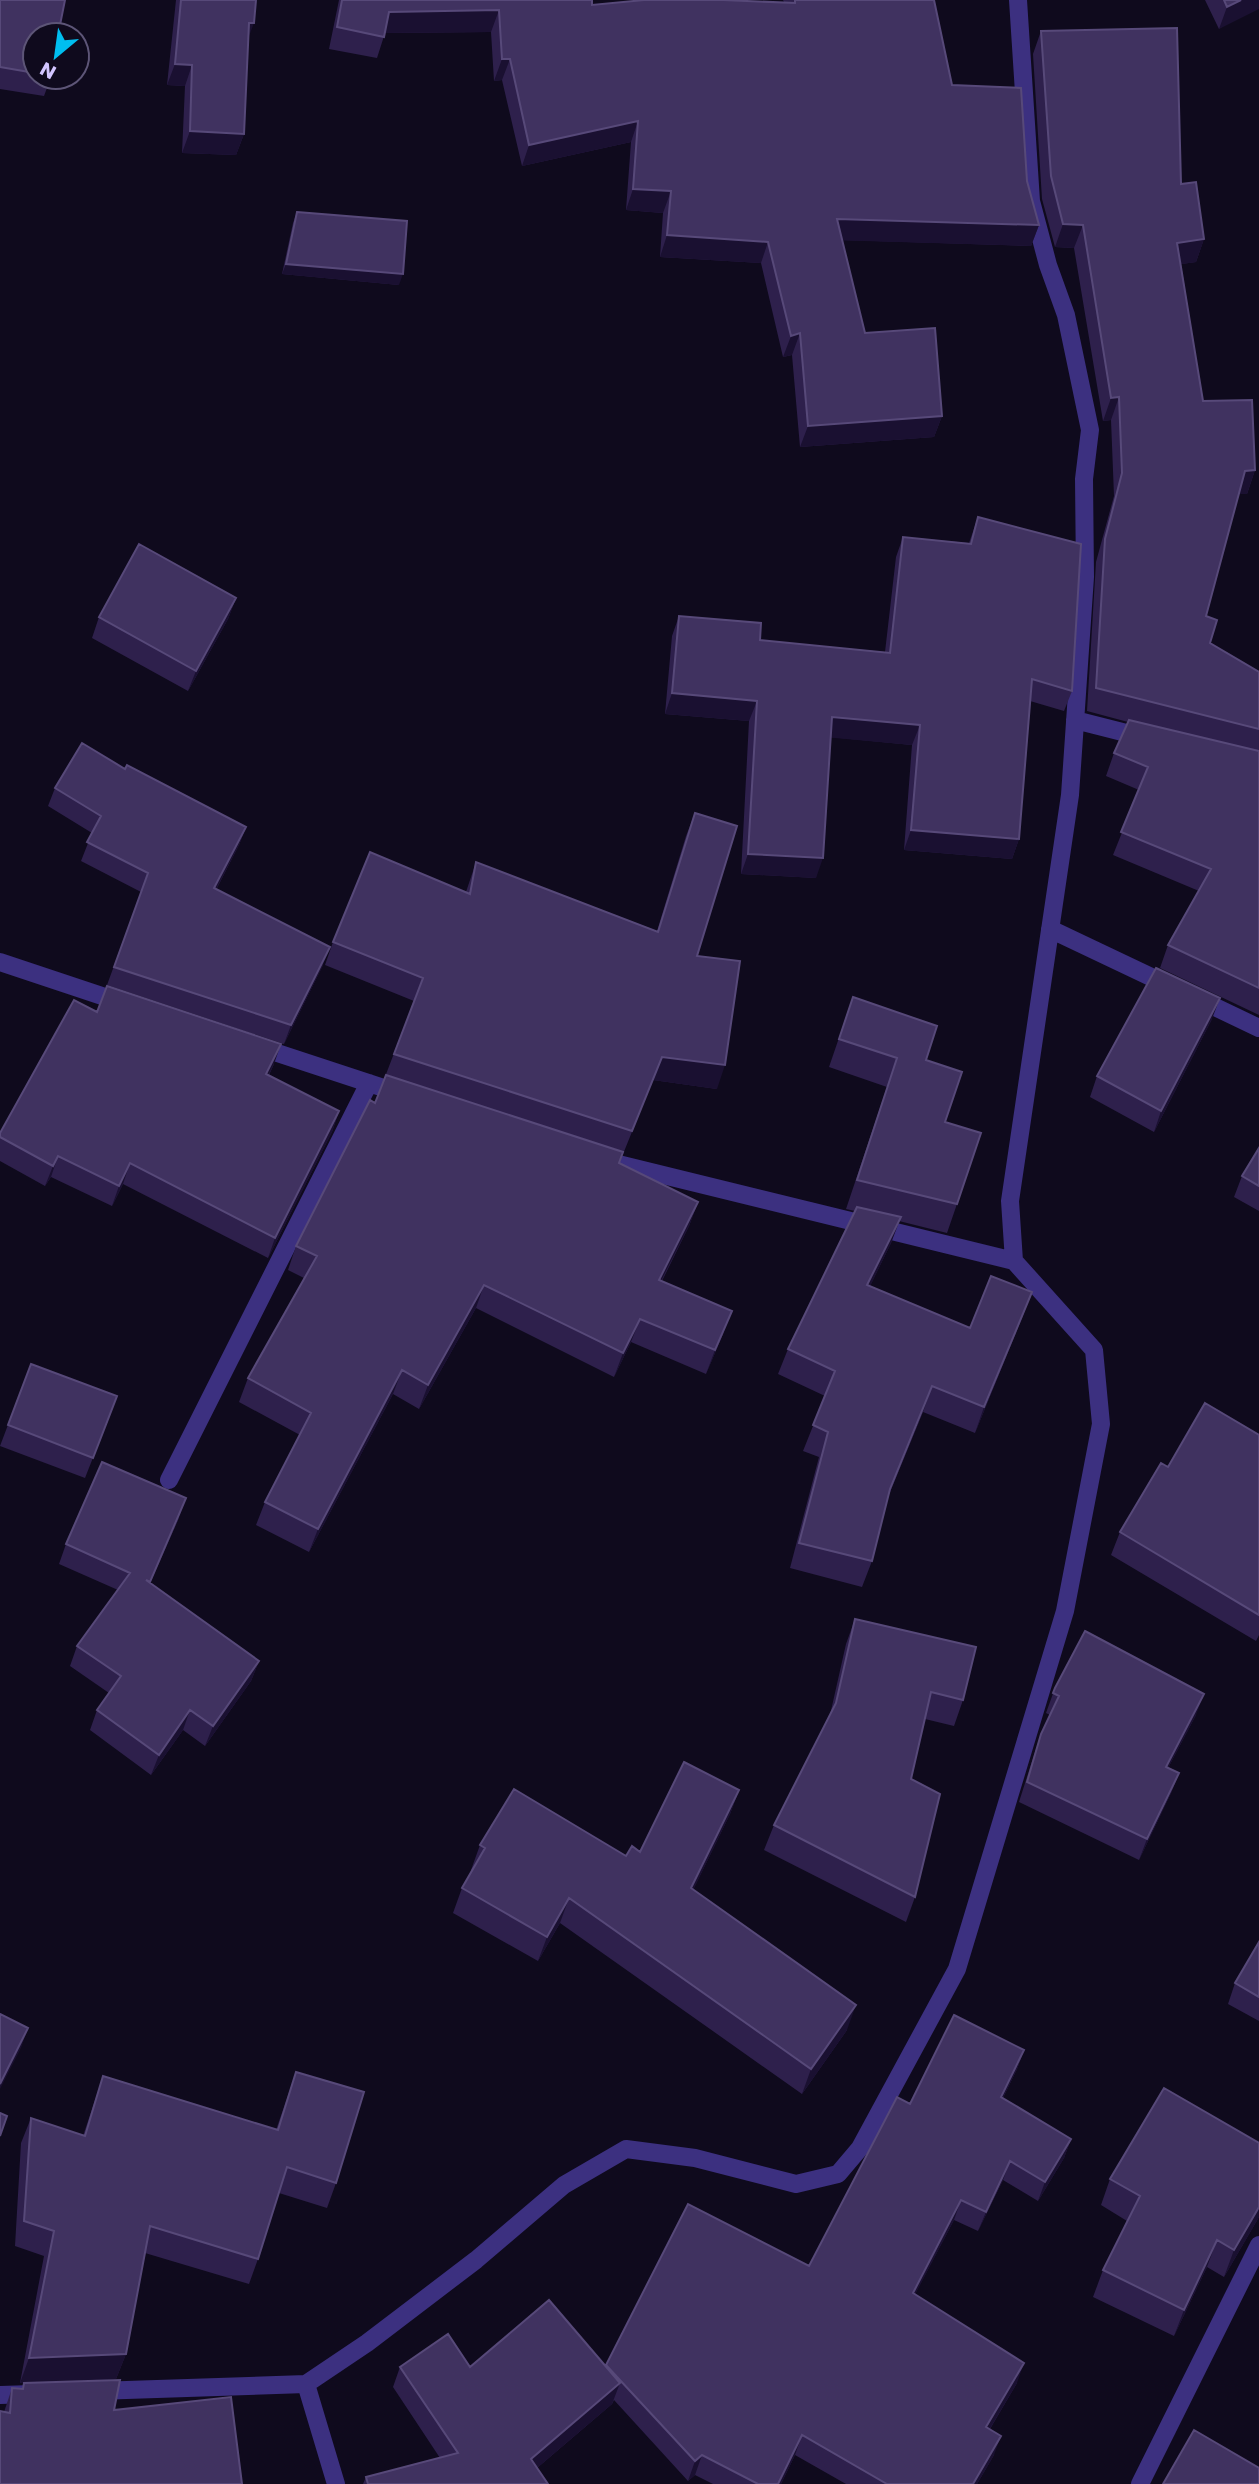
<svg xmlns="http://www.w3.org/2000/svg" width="1259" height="2484" font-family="Poppins,sans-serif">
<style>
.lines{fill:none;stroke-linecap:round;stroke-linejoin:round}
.minor{stroke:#3c3080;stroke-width:18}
.wall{fill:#2e204c}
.shaded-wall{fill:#1a1031}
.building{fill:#403260;stroke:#574979;stroke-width:2}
</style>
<rect width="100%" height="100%" fill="#0f0a1d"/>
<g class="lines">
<!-- minor -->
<path class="minor" d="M 1075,720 L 1146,738
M 1050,929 L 1170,986
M 0,962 L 123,1003
M 1196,998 L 1259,1028
M 256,1046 L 402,1094
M 602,1160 L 1014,1261
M 169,1480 L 369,1083
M 306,2384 L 367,2343 L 476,2260 L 564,2185 L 626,2149 L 695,2158 L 796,2184 L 838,2174 L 860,2148 L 957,1969 L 1065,1611 L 1101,1424 L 1094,1350 L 1014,1261 L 1010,1201 L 1070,795 L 1085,577 L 1084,479 L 1090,430 L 1066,315 L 1048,265 L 1031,201 L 1018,0
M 96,2391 L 306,2384 L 336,2484
M 0,2395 L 33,2394
M 1140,2484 L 1259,2245"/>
</g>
<!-- wall -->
<path class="wall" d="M 0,0 L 35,35 L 35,77 L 51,77 L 44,96 L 0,89 Z
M 176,0 L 256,0 L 248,39 L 244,134 L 236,155 L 182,153 L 185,86 L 167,85 Z
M 339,0 L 592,0 L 592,5 L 784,2 L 783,0 L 934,0 L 952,85 L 1027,181 L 1039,225 L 1031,246 L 842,240 L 865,333 L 942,416 L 934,437 L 800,447 L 792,355 L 783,357 L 761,263 L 660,257 L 663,213 L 626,210 L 631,142 L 522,166 L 502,80 L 494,81 L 491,32 L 385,33 L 377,58 L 329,49 Z
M 1205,0 L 1259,0 L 1219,29 Z
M 1041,31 L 1181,184 L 1204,239 L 1196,262 L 1181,264 L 1203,401 L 1255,470 L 1247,494 L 1239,494 L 1206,616 L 1210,643 L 1259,672 L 1259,1015 L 1160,968 L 1168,945 L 1199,891 L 1113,855 L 1139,790 L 1106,776 L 1114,753 L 1128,722 L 1087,711 L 1096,562 L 1114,496 L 1111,420 L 1103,421 L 1074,248 L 1055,247 L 1042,199 L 1033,54 Z
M 297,212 L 399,285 L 282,274 L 293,223 Z
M 978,517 L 1072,691 L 1064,711 L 1030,701 L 1019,839 L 1012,859 L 904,850 L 912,745 L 830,737 L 816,878 L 741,874 L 749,721 L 665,714 L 672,636 L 679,616 L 760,640 L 885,652 L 896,557 L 903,537 L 969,543 Z
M 236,598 L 228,619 L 188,691 L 92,638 L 99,617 Z
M 125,769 L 246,827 L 239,845 L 216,890 L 323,965 L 284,1044 L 107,985 L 141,892 L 81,861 L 92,833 L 48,806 L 55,788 Z
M 695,813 L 697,956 L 717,1089 L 653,1080 L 619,1164 L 698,1202 L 689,1226 L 662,1281 L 723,1334 L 706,1374 L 631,1342 L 614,1377 L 476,1308 L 419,1409 L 393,1394 L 309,1552 L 256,1525 L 265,1502 L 300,1435 L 239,1402 L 248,1378 L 304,1278 L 288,1270 L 296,1246 L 375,1103 L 414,1001 L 325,965 L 333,942 L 466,892 L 476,862 L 657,931 L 686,836 Z
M 853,997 L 926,1060 L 945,1122 L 957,1204 L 947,1233 L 899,1221 L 891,1243 L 870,1286 L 970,1328 L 1032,1292 L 1022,1318 L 975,1433 L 923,1412 L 888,1497 L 872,1561 L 862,1587 L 790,1568 L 819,1457 L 803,1451 L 825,1396 L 778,1374 L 788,1349 L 855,1211 L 846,1209 L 887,1087 L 829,1067 Z
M 97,1012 L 274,1064 L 269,1075 L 339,1111 L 332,1132 L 268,1258 L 123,1184 L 112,1206 L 51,1177 L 45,1186 L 0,1161 L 0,1133 Z
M 1212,1019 L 1154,1132 L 1090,1097 L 1097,1076 Z
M 1259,1148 L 1259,1211 L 1234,1197 L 1242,1176 Z
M 31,1364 L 109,1417 L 85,1478 L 0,1446 Z
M 1259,1435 L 1259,1635 L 1256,1641 L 1111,1555 L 1120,1532 L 1168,1467 Z
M 179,1518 L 150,1583 L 259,1661 L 251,1681 L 205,1746 L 183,1730 L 151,1775 L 90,1730 L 97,1710 L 109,1693 L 70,1666 L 77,1646 L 118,1590 L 59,1564 L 66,1544 Z
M 855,1619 L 963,1700 L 954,1726 L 925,1719 L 911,1779 L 915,1897 L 906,1922 L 764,1850 L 774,1825 L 830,1715 L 846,1644 Z
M 1055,1688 L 1196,1715 L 1168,1768 L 1179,1773 L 1171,1793 L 1139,1860 L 1019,1802 L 1034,1755 L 1041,1734 L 1050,1715 L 1046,1713 Z
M 739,1790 L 730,1814 L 693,1890 L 847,2030 L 802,2094 L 560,1923 L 538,1961 L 453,1913 L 462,1888 L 472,1871 L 471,1870 L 480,1845 L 626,1856 L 640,1852 Z
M 1259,1942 L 1259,2021 L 1228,2004 L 1235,1983 Z
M 1024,2050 L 1017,2069 L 1003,2098 L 1071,2139 L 1064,2158 L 1038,2201 L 1003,2180 L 978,2231 L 954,2220 L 915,2294 L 1017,2383 L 990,2429 L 994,2455 L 977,2484 L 846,2484 L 795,2455 L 781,2484 L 713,2484 L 695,2475 L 688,2481 L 614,2400 L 612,2404 L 537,2468 L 548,2484 L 363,2484 L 366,2477 L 440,2458 L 393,2387 L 400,2367 L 605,2366 L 809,2266 L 910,2104 Z
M 296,2072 L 336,2183 L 327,2208 L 279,2193 L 258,2259 L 249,2284 L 145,2253 L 126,2354 L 116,2379 L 20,2383 L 44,2256 L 15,2246 L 21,2143 L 31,2118 L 83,2136 L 103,2076 L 276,2130 Z
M 1259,2143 L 1259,2217 L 1224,2277 L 1207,2267 L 1174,2336 L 1093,2297 L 1103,2270 L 1127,2221 L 1101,2205 L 1110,2179 Z
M 24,2383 L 114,2410 L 242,2484 L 4,2412 L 12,2388 L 22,2389 Z"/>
<!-- shaded-wall -->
<path class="shaded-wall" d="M 1241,0 L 1259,0 L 1259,9 L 1219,29 L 1227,7 Z
M 499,10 L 491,32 L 382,33 L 389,12 Z
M 249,23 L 254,23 L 246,44 Z
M 502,59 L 510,59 L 502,80 L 494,81 Z
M 175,64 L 192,65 L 185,86 L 167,85 Z
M 638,121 L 631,142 L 522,166 L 529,145 Z
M 190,131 L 244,134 L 236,155 L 182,153 Z
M 633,189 L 671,191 L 663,213 L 626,210 Z
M 837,219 L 1039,225 L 1031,246 L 829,240 Z
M 1063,224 L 1083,225 L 1074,248 L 1055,247 Z
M 667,235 L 768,242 L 761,263 L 660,257 Z
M 1204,239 L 1196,262 L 1169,266 L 1177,243 Z
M 286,264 L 403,274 L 399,285 L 282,274 Z
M 800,333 L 792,355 L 783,357 L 791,336 Z
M 1119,397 L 1111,420 L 1103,421 L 1111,398 Z
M 942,416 L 934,437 L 800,447 L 808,426 Z
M 1255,470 L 1247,494 L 1237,494 L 1245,471 Z
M 236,598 L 228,619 L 188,691 L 196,671 Z
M 672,693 L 757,701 L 749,721 L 665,714 Z
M 832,717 L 920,725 L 912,745 L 824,737 Z
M 246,827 L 239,845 L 207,907 L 214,888 Z
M 911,830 L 1019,839 L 1012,859 L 904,850 Z
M 748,854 L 823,858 L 816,878 L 741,874 Z
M 330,947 L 323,965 L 284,1044 L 291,1025 Z
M 1220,998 L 1212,1019 L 1154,1132 L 1161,1111 Z
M 281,1044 L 274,1064 L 259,1094 L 266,1074 Z
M 662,1057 L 725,1065 L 717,1089 L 653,1080 L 623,1155 Z
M 339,1111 L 332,1132 L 268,1258 L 275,1238 Z
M 58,1156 L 51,1177 L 45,1186 L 53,1166 Z
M 130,1163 L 123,1184 L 112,1206 L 119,1186 Z
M 698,1202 L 689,1226 L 650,1303 L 659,1280 Z
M 901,1217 L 891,1243 L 858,1311 L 867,1285 Z
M 484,1285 L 476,1308 L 419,1409 L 428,1385 Z
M 1032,1292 L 1022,1318 L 975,1433 L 984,1407 Z
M 732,1311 L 723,1334 L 706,1374 L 715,1350 Z
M 640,1319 L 631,1342 L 614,1377 L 623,1353 Z
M 402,1370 L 393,1394 L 309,1552 L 318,1529 Z
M 932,1386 L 923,1412 L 881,1514 L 890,1489 Z
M 186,1498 L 179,1518 L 142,1602 L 150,1582 Z
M 259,1661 L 251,1681 L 205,1746 L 213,1726 Z
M 1204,1694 L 1196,1715 L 1158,1787 L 1166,1767 Z
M 190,1710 L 183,1730 L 151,1775 L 159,1755 Z
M 1179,1773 L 1171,1793 L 1139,1860 L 1147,1839 Z
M 739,1790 L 730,1814 L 682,1913 L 691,1888 Z
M 569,1898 L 560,1923 L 538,1961 L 547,1937 Z
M 856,2005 L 847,2030 L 802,2094 L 811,2069 Z
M 28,2028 L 21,2048 L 0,2089 L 0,2084 Z
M 1024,2050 L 1017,2069 L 994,2116 L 1001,2097 Z
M 1071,2139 L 1064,2158 L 1038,2201 L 1045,2182 Z
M 1010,2161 L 1003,2180 L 978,2231 L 986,2212 Z
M 961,2200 L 954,2220 L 906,2312 L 913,2293 Z
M 1259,2207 L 1259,2217 L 1224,2277 L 1234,2250 Z
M 1217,2240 L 1207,2267 L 1174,2336 L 1184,2310 Z
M 126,2354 L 116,2379 L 20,2383 L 29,2358 Z
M 1024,2363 L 1017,2383 L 979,2447 L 986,2427 Z
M 620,2383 L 612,2404 L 524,2479 L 531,2459 Z
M 802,2435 L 795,2455 L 781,2484 L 778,2484 Z
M 1001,2436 L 994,2455 L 977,2484 L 973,2484 Z
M 702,2455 L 695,2475 L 688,2481 L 695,2461 Z"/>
<!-- building -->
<path class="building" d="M 0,0 L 65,0 L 58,35 L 35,35 L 35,73 L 0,67 Z
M 181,0 L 256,0 L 254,23 L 249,23 L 244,134 L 190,131 L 192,65 L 175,64 Z
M 342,0 L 592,0 L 592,5 L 644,0 L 723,0 L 795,3 L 795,0 L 934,0 L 952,85 L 1021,88 L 1027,181 L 1039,225 L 837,219 L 865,333 L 935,328 L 942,416 L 808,426 L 800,333 L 791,336 L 768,242 L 667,235 L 671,191 L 633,189 L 638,121 L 529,145 L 510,59 L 502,59 L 499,10 L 389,12 L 384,37 L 337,27 Z
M 1224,0 L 1241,0 L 1227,7 Z
M 1177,28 L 1181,184 L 1196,182 L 1204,239 L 1177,243 L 1203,401 L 1252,400 L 1255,470 L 1245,471 L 1206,616 L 1217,620 L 1210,643 L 1259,672 L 1259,729 L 1096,688 L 1105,539 L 1122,473 L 1119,397 L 1111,398 L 1083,225 L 1063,224 L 1051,176 L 1041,31 Z
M 297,212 L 407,221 L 403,274 L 286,264 Z
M 978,517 L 1081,544 L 1072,691 L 1032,679 L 1019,839 L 911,830 L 920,725 L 832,717 L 823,858 L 748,854 L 757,701 L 672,693 L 679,616 L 761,623 L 760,640 L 890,653 L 903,537 L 971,544 Z
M 139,544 L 236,598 L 196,671 L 99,617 Z
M 1129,720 L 1259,751 L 1259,988 L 1168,945 L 1211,869 L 1121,832 L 1148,767 L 1114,753 Z
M 82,743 L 125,769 L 127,765 L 246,827 L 214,888 L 330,947 L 291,1025 L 114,967 L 148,873 L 87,842 L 101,816 L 55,788 Z
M 695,813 L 737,826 L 697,956 L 740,961 L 725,1065 L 662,1057 L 632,1131 L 394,1054 L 423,978 L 333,942 L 370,852 L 470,894 L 476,862 L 658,932 Z
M 1156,968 L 1220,998 L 1161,1111 L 1097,1076 Z
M 107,986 L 281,1044 L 266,1074 L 339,1111 L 275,1238 L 130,1163 L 119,1186 L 58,1156 L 53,1166 L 0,1137 L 0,1133 L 74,1000 L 97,1012 Z
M 853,997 L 937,1026 L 926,1060 L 962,1072 L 945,1122 L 981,1133 L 957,1204 L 857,1180 L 897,1058 L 839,1039 Z
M 386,1075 L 623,1152 L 619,1163 L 698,1202 L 659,1280 L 732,1311 L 715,1350 L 640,1319 L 623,1353 L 484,1285 L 428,1385 L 402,1370 L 318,1529 L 265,1502 L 311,1413 L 248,1378 L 317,1256 L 296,1246 L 370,1100 L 375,1103 Z
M 1259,1148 L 1259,1186 L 1242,1176 Z
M 857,1207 L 901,1217 L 867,1285 L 970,1328 L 991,1276 L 1032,1292 L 984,1407 L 932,1386 L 890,1489 L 872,1561 L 799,1543 L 828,1432 L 813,1425 L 835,1371 L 788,1349 Z
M 31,1364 L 117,1396 L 93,1458 L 8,1425 Z
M 1205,1403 L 1259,1435 L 1259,1615 L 1120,1532 L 1161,1463 L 1168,1467 Z
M 102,1462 L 186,1498 L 150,1582 L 146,1580 L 259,1661 L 213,1726 L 190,1710 L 159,1755 L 97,1710 L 121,1676 L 77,1646 L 130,1573 L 66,1544 Z
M 855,1619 L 976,1647 L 963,1700 L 931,1692 L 911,1779 L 940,1794 L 915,1897 L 774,1825 L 836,1703 Z
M 1085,1631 L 1204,1694 L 1166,1767 L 1179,1773 L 1147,1839 L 1027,1782 L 1041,1734 L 1059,1696 L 1053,1693 L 1055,1688 Z
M 684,1762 L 739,1790 L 691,1888 L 856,2005 L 811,2069 L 569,1898 L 547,1937 L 462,1888 L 485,1848 L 480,1845 L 514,1789 L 626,1856 L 632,1846 L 640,1852 Z
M 1259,1942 L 1259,1997 L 1235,1983 Z
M 0,2014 L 28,2028 L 0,2084 Z
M 954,2015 L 1024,2050 L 1001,2097 L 1071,2139 L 1045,2182 L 1010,2161 L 986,2212 L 961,2200 L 913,2293 L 1024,2363 L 986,2427 L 1001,2436 L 973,2484 L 887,2484 L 802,2435 L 778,2484 L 758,2484 L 702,2455 L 695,2461 L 606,2365 L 688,2204 L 809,2266 L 897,2097 L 910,2104 Z
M 296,2072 L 364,2092 L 336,2183 L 287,2167 L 258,2259 L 150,2226 L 126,2354 L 29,2358 L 54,2231 L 24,2221 L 31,2118 L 85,2136 L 103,2076 L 278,2130 Z
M 1164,2088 L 1259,2143 L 1259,2207 L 1234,2250 L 1217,2240 L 1184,2310 L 1103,2270 L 1140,2196 L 1110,2179 Z
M 0,2113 L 7,2116 L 0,2136 Z
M 549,2300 L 620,2383 L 531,2459 L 548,2484 L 368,2484 L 366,2477 L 458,2453 L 400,2367 L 448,2334 L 470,2367 Z
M 120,2380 L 114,2410 L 231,2397 L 242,2484 L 0,2484 L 0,2411 L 10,2413 L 12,2388 L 23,2389 L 24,2383 Z
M 1194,2430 L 1259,2468 L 1259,2484 L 1163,2484 Z"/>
<!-- north arrow -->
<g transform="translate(56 56) rotate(209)"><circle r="33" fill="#0f0a1d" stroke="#5d5577" stroke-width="2"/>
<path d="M0-5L12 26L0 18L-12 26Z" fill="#00bef0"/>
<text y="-10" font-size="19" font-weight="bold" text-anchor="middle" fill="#d2c5ff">N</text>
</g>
</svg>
